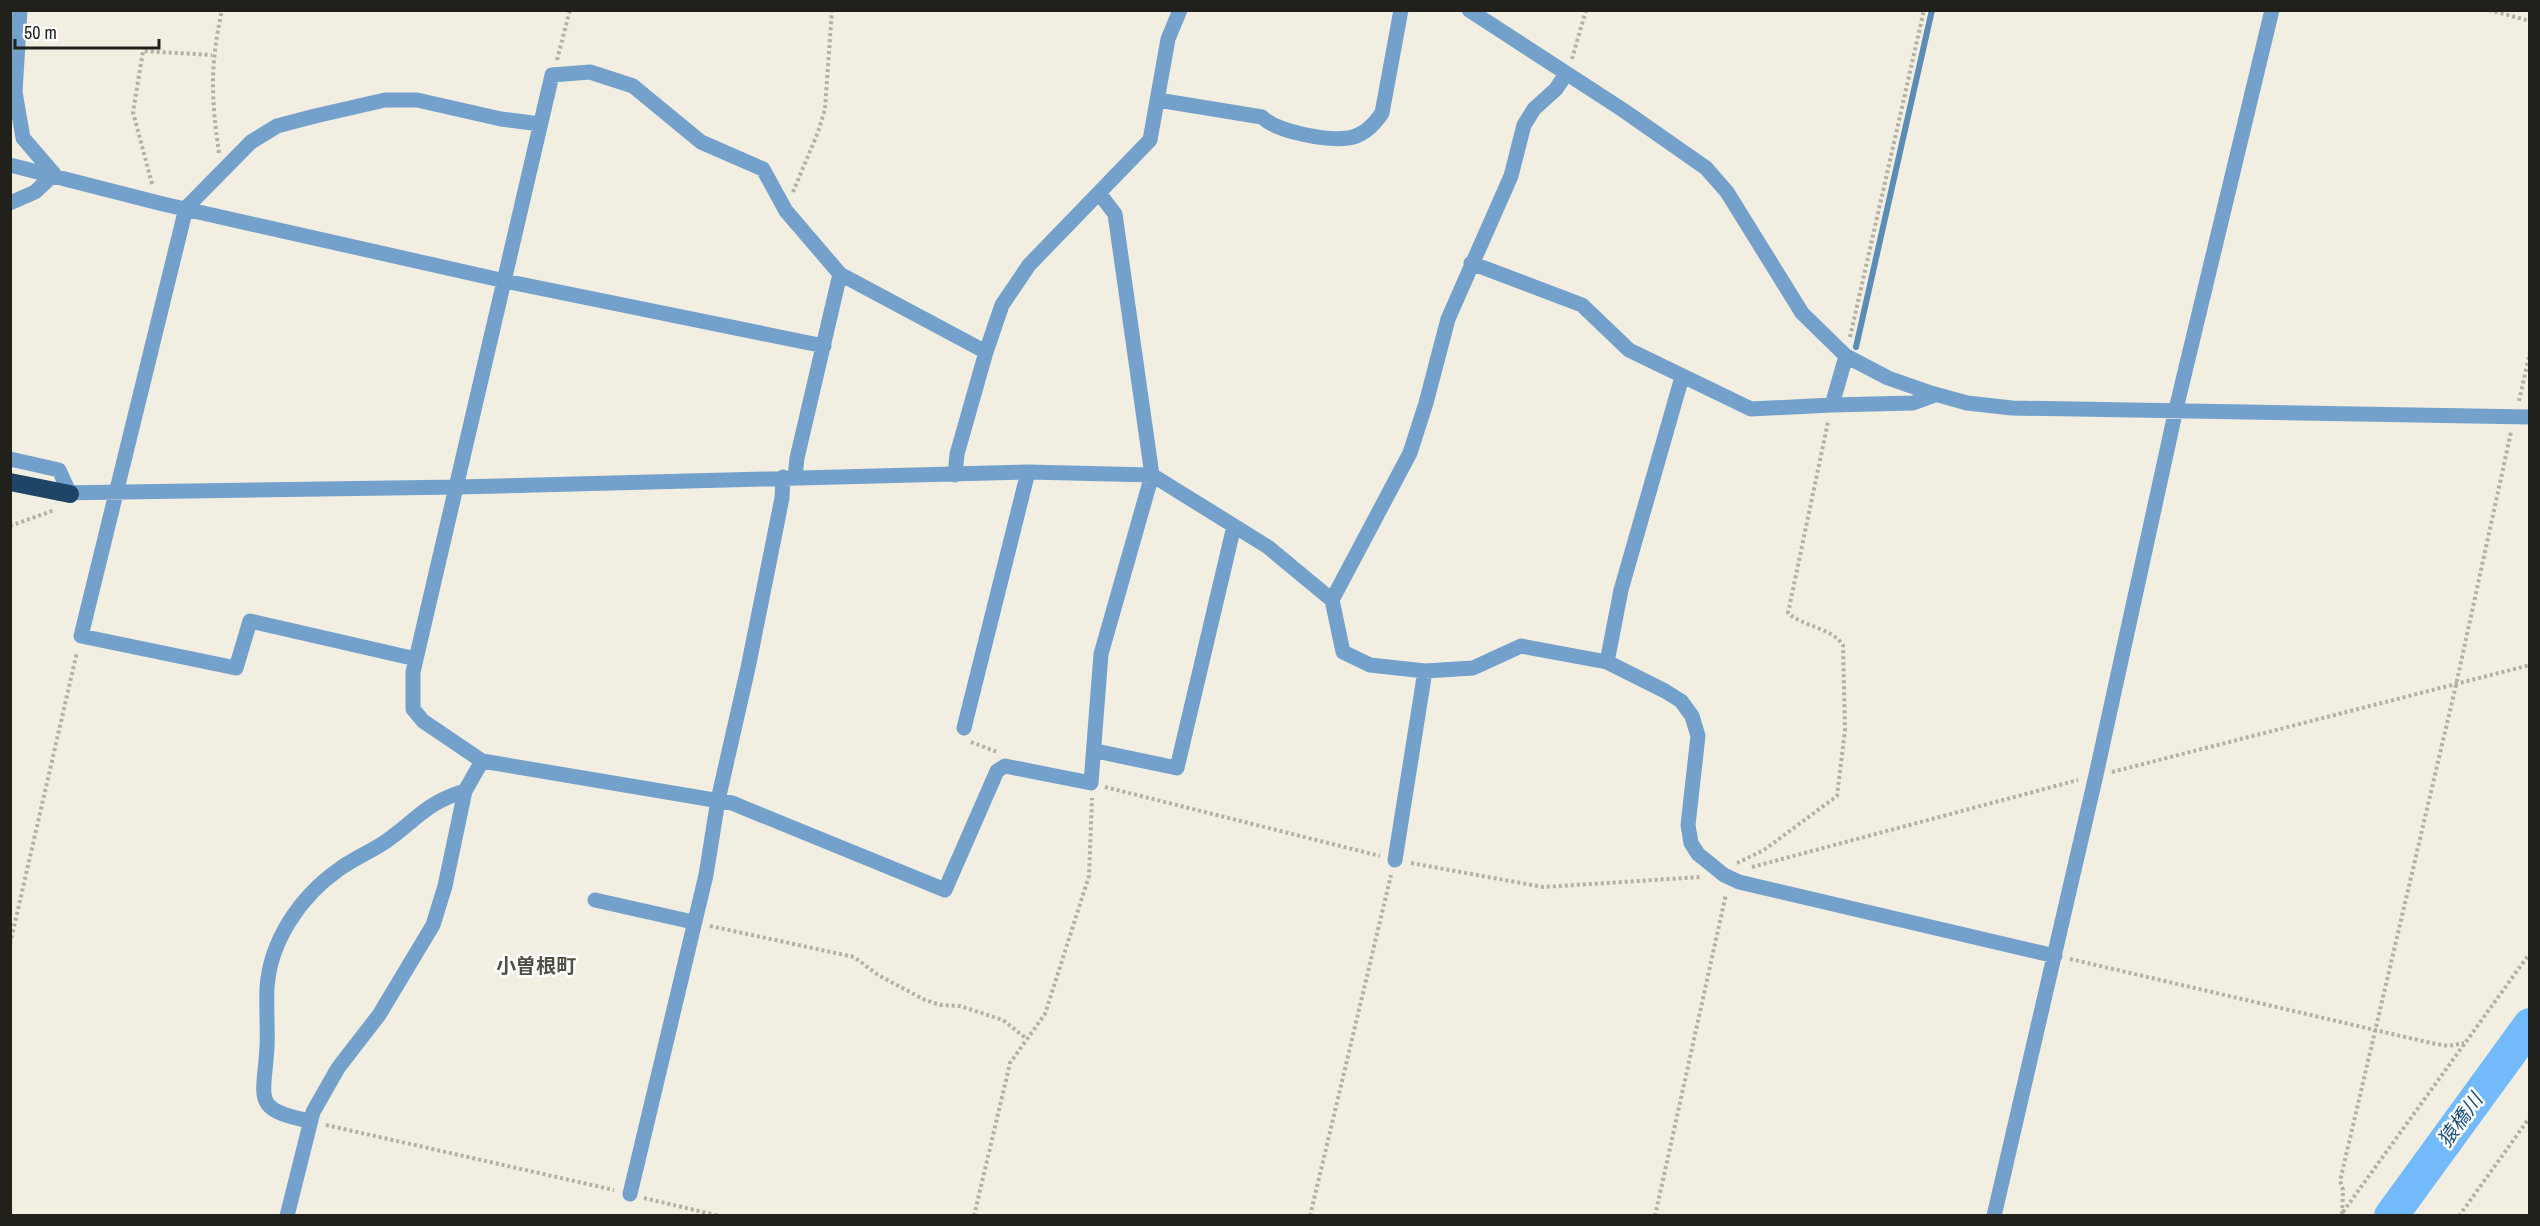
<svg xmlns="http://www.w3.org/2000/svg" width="2540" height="1226" font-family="'Archivo Narrow','Noto Sans JP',sans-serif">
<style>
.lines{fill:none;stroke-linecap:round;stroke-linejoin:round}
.stream{stroke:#5a8cb6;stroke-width:6}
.river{stroke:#72baf9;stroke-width:34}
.path{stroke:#b3b0a6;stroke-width:4;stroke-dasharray:3 3;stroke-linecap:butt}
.minor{stroke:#73a1cb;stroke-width:15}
.highway{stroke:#1e4565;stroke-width:18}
.labels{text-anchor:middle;stroke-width:5;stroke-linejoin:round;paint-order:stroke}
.neighbourhood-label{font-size:20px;font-weight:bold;fill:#525045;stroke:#fff}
.water-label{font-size:20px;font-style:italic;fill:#1b4f78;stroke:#fff}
</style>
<rect width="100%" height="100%" fill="#f2efe2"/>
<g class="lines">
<!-- stream -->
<path class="stream" d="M 1856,347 L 1932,10"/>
<!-- river -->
<path class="river" d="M 2391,1216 L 2530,1025"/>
<!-- path -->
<path class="path" d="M 2489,10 L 2530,21
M 1572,59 L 1586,10
M 557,60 L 570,10
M 219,153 C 211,98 210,65 222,10
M 152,184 L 133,112 L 143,51 L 212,55
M 793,192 L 818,132 L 825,109 L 832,10
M 1850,337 L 1924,10
M 2519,401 L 2530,352
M 10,526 L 55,510
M 971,742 L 997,752
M 2112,772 L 2530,665
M 1105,787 L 1380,856
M 1411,863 L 1543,887 L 1701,877
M 1737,863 L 1764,850 L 1837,796 L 1845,730 L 1843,645 C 1832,628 1804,627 1788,613 L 1828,422
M 1752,867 L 2078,780
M 710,926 L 854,957 L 878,975 L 925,1000 L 941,1005 L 960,1006 L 1003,1020 L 1027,1039
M 10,944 L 77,652
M 2070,959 L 2431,1043 L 2448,1046 L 2464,1043
M 326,1125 L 614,1190
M 644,1198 L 720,1216
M 2343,1212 L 2530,953
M 2342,1214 L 2343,1190 L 2340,1181 L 2456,685 L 2511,432
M 974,1216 L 1010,1063 L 1045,1014 L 1089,876 L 1092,798
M 1310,1216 L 1391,875
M 1655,1216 L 1726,894
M 2459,1216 L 2530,1117"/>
<!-- minor -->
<path class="minor" d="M 20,10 L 15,92 L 23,138 L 54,174
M 1469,10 L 1623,110 L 1706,168 L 1727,192 L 1802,313 L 1846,356 L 1888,378 L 1931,393 L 1967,403 L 2012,408 L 2530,417
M 1158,100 L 1262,117 C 1277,132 1327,141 1348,138 C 1363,136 1374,125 1382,113 L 1401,10
M 10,165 L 163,204 L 505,281 L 824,346
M 10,203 L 35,192 L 54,174
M 1471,263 L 1582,305 L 1629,350 L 1751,409 L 1832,405 L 1846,356
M 986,352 L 840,274 L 786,211 L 763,169 L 701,142 L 633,86 L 590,72 L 552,75 L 413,672 L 413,709 L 423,721 L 482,761 L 732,803 L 945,890 L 997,771 L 1005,766 L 1091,783 L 1101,654 L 1152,475 L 1115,214 L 1099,193
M 1832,405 L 1913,403 L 1935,395
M 10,459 L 59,470 L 70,494
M 955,475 L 957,454 L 986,352 L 1002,305 L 1029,265 L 1150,140 L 1168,39 L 1180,10
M 795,477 L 797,458 L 840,274
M 58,493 L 458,487 L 1028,472 L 1152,475 L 1268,547 L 1332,600 L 1343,652 L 1370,665 L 1425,671 L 1473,668 L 1521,646 L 1607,662 L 1665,691 L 1681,701 L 1692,716 L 1698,736 L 1688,825 L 1691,843 L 1698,854 L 1724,875 L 1739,882 L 2055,956
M 1332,600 L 1410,453 L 1426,403 L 1448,319 L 1511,176 L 1524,125 L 1534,109 L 1556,89 L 1566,74
M 416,659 L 250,621 L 236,668 L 81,636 L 186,208 L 251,142 L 277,126 L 315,116 L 385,100 L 417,100 L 501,119 L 540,124
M 1607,662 L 1621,590 L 1682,377
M 964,728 L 1028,472
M 1096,751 L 1177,768 L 1234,526
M 1395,860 L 1425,671
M 595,900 L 693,922
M 310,1121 C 251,1109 264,1100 267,1047 C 268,1027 266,1008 267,988 C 270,941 300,897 338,870 C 353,859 370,852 385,842 C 417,820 425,803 465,791
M 630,1194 L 706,875 L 718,800 L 748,668 L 782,498 L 783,477
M 287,1216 L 313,1112 L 338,1068 L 379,1015 L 433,925 L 445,886 L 465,791 L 482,761
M 1994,1216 L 2096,775 L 2176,409 L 2272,10"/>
<!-- highway -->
<path class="highway" d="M 10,482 L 70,494"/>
</g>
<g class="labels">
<!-- neighbourhood labels -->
<g class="neighbourhood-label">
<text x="536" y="973">小曽根町</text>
</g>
<!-- water labels -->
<g class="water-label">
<text transform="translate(2460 1120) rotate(-54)" y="7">猿橋川</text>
</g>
</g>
<!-- border -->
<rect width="2540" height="1226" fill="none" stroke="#21201b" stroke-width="24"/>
<!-- scale -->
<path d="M15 39v9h144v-9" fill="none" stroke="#21201b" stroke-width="3"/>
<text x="24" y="39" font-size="18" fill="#21201b" stroke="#ffffff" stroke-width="4.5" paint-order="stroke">50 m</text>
</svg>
